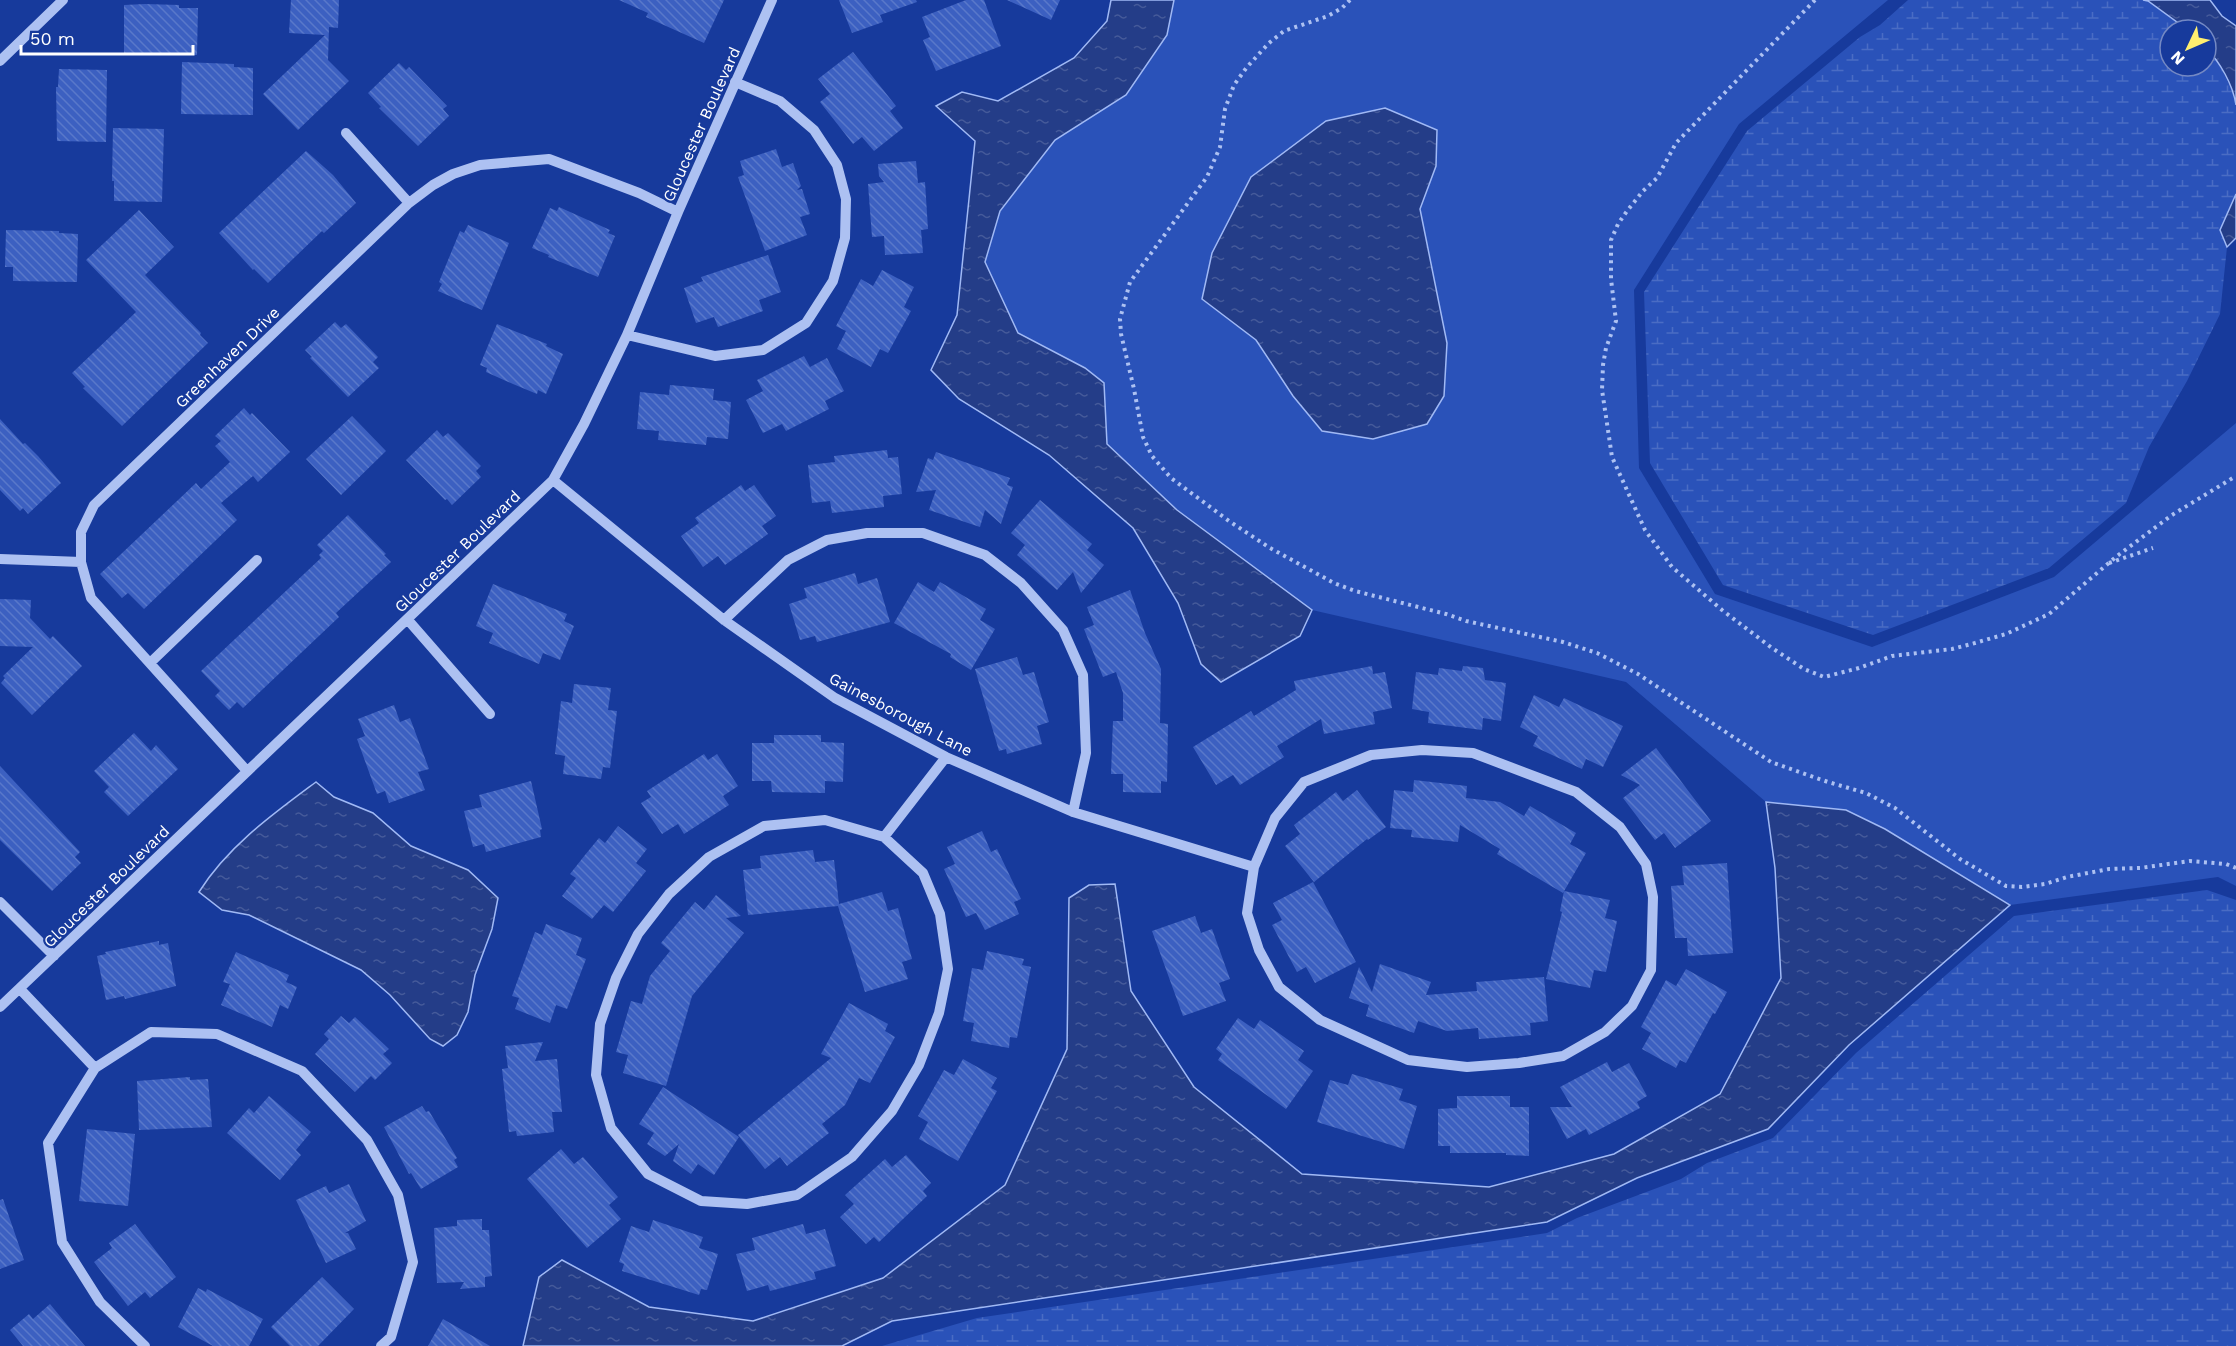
<svg xmlns="http://www.w3.org/2000/svg" width="2236" height="1346" font-family="'Work Sans',sans-serif">
<style>
.green{fill:#2a52b9}
.wetland{fill:url(#wetland-marsh)}
.water{fill:url(#water-ripples);stroke:#a0b9f5;stroke-width:1.5}
.building{fill:url(#building-back-hatch)}
.lines{fill:none;stroke-linecap:round;stroke-linejoin:round}
.path{stroke:#adc1f2;stroke-width:4;stroke-dasharray:3 4.5;stroke-linecap:butt}
.minor{stroke:#adc1f2;stroke-width:10}
.labels{text-anchor:middle;stroke-width:4.5;stroke-linejoin:round;paint-order:stroke}
.street-label{font-size:16px;fill:#fff;stroke:#173a9c}
</style>
<defs>
<pattern id="wetland-marsh" width="20" height="14" patternUnits="userSpaceOnUse" patternTransform="scale(1.5)"><rect width="20" height="14" fill="#2a52b9"/><path d="M1 5h8M5 5V1M11 12h8M15 12V8" fill="none" stroke="#4a6cc4"/></pattern>
<pattern id="water-ripples" width="26" height="14" patternUnits="userSpaceOnUse" patternTransform="scale(1.5)"><rect width="26" height="14" fill="#243d88"/><path d="M2 4q2-2 4 0t4 0M15 11q2-2 4 0t4 0" fill="none" stroke="#455a9a"/></pattern>
<pattern id="building-back-hatch" width="6" height="6" patternUnits="userSpaceOnUse" patternTransform="scale(1.5)"><rect width="6" height="6" fill="#3c60c1"/><path d="M-1 5l2 2M0 0l6 6M5-1l2 2" fill="none" stroke="#5978ca"/></pattern>
</defs>
<rect width="100%" height="100%" fill="#173a9c"/>
<!-- green -->
<path class="green" d="M 1174,0 L 1888,0 L 1739,124 L 1634,290 L 1639,468 L 1715,594 L 1872,647 L 2054,577 L 2236,423 L 2236,886 L 2218,877 L 2010,905 L 1885,829 L 1846,810 L 1766,802 L 1626,682 L 1312,610 L 1177,510 L 1107,444 L 1104,383 L 1085,368 L 1018,333 L 985,262 L 1000,211 L 1055,140 L 1126,95 L 1167,35 Z"/>
<!-- wetland -->
<path class="wetland" d="M 1908,0 L 2143,0 L 2148,1 L 2188,30 L 2170,30 L 2170,66 L 2206,66 L 2206,48 L 2217,59 L 2235,97 L 2236,105 L 2236,194 L 2220,230 L 2227,247 L 2220,314 L 2187,381 L 2149,447 L 2126,503 L 2049,568 L 1873,635 L 1723,585 L 1650,463 L 1644,292 L 1747,131 L 1860,37 L 1880,25 Z
M 2207,890 L 2236,900 L 2236,1346 L 882,1346 L 977,1318 L 1547,1233 L 1577,1218 L 1681,1179 L 1707,1163 L 1773,1138 L 1856,1053 L 2014,916 Z"/>
<!-- water -->
<path class="water" d="M 1111,0 L 1174,0 L 1167,35 L 1126,95 L 1055,140 L 1000,211 L 985,262 L 1018,333 L 1085,368 L 1104,383 L 1107,444 L 1177,510 L 1312,610 L 1300,636 L 1221,682 L 1201,664 L 1178,603 L 1133,528 L 1049,455 L 959,399 L 931,370 L 957,315 L 975,141 L 936,106 L 962,92 L 998,101 L 1074,58 L 1107,21 Z
M 2143,0 L 2210,0 L 2222,16 L 2236,26 L 2236,105 C 2233,85 2220,62 2206,48 L 2206,30 L 2188,30 L 2148,1 Z
M 1385,108 L 1437,130 L 1436,166 L 1420,209 L 1447,343 L 1444,396 L 1427,424 L 1373,439 L 1322,431 L 1293,396 L 1256,340 L 1202,299 L 1212,253 L 1251,177 L 1326,121 Z
M 2236,194 L 2236,238 L 2227,247 L 2220,230 Z
M 316,782 L 334,797 L 373,813 L 411,846 L 468,870 L 498,898 L 492,929 L 475,975 L 468,1012 L 457,1035 L 443,1046 L 430,1039 L 390,995 L 361,970 L 249,915 L 222,910 L 199,892 C 228,846 273,814 316,782 Z
M 1766,802 L 1846,810 L 1885,829 L 2010,905 L 1849,1045 L 1768,1129 L 1637,1178 L 1547,1222 L 892,1321 L 842,1346 L 523,1346 L 539,1277 L 562,1260 L 649,1307 L 753,1321 L 883,1278 L 1005,1185 L 1067,1049 L 1069,898 L 1089,885 L 1115,884 L 1131,991 L 1194,1087 L 1302,1174 L 1489,1187 L 1614,1154 L 1720,1094 L 1781,978 L 1775,868 Z"/>
<!-- building -->
<path class="building" d="M 291,0 L 339,0 L 338,28 L 329,27 L 328,60 L 349,81 L 298,130 L 263,94 L 325,35 L 289,33 Z
M 619,0 L 724,0 L 704,43 L 646,17 L 648,13 Z
M 839,0 L 916,0 L 917,2 L 880,15 L 883,22 L 852,33 Z
M 966,0 L 984,0 L 1001,46 L 936,71 L 923,40 L 930,37 L 922,17 Z
M 1007,0 L 1060,0 L 1051,20 Z
M 145,4 L 179,5 L 179,8 L 198,8 L 197,55 L 124,54 L 124,5 Z
M 853,52 L 896,106 L 890,111 L 903,128 L 874,151 L 862,137 L 853,144 L 820,102 L 830,94 L 818,79 Z
M 182,62 L 234,64 L 234,67 L 253,68 L 253,115 L 181,114 Z
M 399,63 L 406,70 L 409,67 L 447,106 L 443,109 L 449,116 L 418,146 L 379,108 L 381,107 L 368,93 Z
M 59,69 L 107,70 L 106,142 L 57,141 L 56,87 L 58,87 Z
M 113,128 L 164,129 L 162,202 L 114,201 L 114,181 L 112,181 Z
M 776,149 L 782,167 L 793,163 L 801,186 L 797,190 L 802,189 L 810,214 L 800,217 L 807,235 L 765,251 L 738,177 L 744,175 L 740,161 Z
M 306,151 L 333,175 L 356,203 L 324,233 L 322,231 L 268,283 L 254,269 L 253,270 L 219,233 Z
M 916,161 L 918,183 L 925,182 L 928,229 L 921,230 L 923,253 L 885,255 L 884,236 L 872,237 L 868,184 L 884,182 L 879,176 L 878,164 Z
M 559,207 L 610,230 L 608,233 L 615,236 L 598,277 L 548,257 L 549,255 L 532,248 L 550,208 L 557,211 Z
M 139,210 L 174,247 L 145,275 L 201,333 L 200,335 L 208,343 L 122,426 L 83,388 L 85,387 L 72,373 L 136,312 L 86,260 Z
M 468,225 L 509,243 L 482,310 L 438,291 L 442,284 L 439,282 L 460,231 L 464,233 Z
M 6,230 L 59,231 L 59,233 L 78,234 L 77,282 L 13,281 L 13,267 L 5,267 Z
M 768,255 L 781,292 L 759,300 L 763,311 L 718,327 L 714,317 L 696,323 L 684,288 L 703,281 L 701,277 Z
M 882,270 L 914,287 L 904,307 L 911,311 L 888,353 L 880,349 L 871,367 L 837,349 L 846,331 L 836,326 L 861,279 L 873,286 Z
M 335,322 L 341,328 L 346,324 L 378,357 L 373,362 L 379,368 L 348,397 L 310,358 L 312,357 L 305,350 Z
M 497,324 L 547,344 L 546,346 L 563,354 L 546,394 L 538,390 L 537,394 L 513,384 L 486,372 L 487,368 L 480,365 Z
M 804,356 L 810,367 L 827,358 L 844,391 L 825,401 L 829,409 L 786,431 L 782,424 L 763,433 L 746,400 L 763,391 L 757,380 Z
M 670,385 L 714,389 L 713,400 L 731,402 L 728,439 L 707,437 L 706,445 L 658,440 L 659,431 L 637,429 L 640,392 L 669,395 Z
M 244,408 L 250,415 L 252,413 L 290,452 L 258,482 L 253,476 L 221,503 L 237,520 L 144,609 L 128,593 L 122,598 L 100,574 L 196,483 L 201,489 L 230,462 L 215,446 L 221,441 L 215,436 Z
M 352,416 L 386,451 L 341,495 L 306,459 Z
M 0,419 L 23,444 L 25,443 L 38,456 L 61,483 L 28,514 L 23,508 L 20,511 L 0,490 Z
M 437,430 L 443,437 L 448,433 L 481,466 L 476,471 L 481,477 L 452,505 L 447,499 L 445,500 L 406,460 Z
M 887,450 L 888,458 L 898,457 L 902,494 L 883,496 L 884,507 L 832,513 L 830,501 L 812,503 L 808,465 L 835,462 L 834,456 Z
M 936,452 L 1010,478 L 1007,485 L 1013,487 L 1001,524 L 985,510 L 980,527 L 929,510 L 936,490 L 916,492 L 928,458 L 933,460 Z
M 741,485 L 745,491 L 754,485 L 776,516 L 762,526 L 768,534 L 725,565 L 718,556 L 703,567 L 681,536 L 699,523 L 695,518 Z
M 1040,500 L 1092,544 L 1087,550 L 1104,565 L 1081,593 L 1073,572 L 1057,590 L 1017,555 L 1025,545 L 1011,533 Z
M 348,515 L 386,554 L 384,555 L 391,562 L 336,613 L 339,617 L 243,708 L 237,702 L 229,710 L 215,696 L 220,691 L 201,671 L 321,558 L 319,555 L 323,551 L 317,545 Z
M 855,573 L 858,584 L 877,578 L 890,622 L 817,642 L 815,636 L 800,640 L 789,604 L 807,598 L 804,588 Z
M 918,582 L 934,592 L 940,582 L 986,609 L 980,620 L 995,629 L 971,670 L 950,657 L 951,654 L 894,623 Z
M 493,584 L 567,614 L 564,621 L 574,626 L 560,660 L 543,653 L 539,664 L 489,643 L 493,633 L 476,626 Z
M 1130,590 L 1145,633 L 1161,669 L 1160,723 L 1168,724 L 1167,782 L 1161,781 L 1161,793 L 1123,792 L 1123,774 L 1111,774 L 1113,721 L 1123,721 L 1123,693 L 1116,672 L 1103,677 L 1084,629 L 1094,625 L 1087,607 Z
M 0,599 L 31,600 L 30,618 L 50,639 L 53,636 L 82,666 L 32,715 L 1,683 L 5,678 L 3,676 L 33,647 L 0,646 Z
M 1017,657 L 1023,675 L 1034,672 L 1049,722 L 1037,726 L 1042,744 L 1007,754 L 1006,749 L 999,751 L 975,669 Z
M 1372,666 L 1373,674 L 1385,672 L 1392,708 L 1373,712 L 1375,724 L 1324,734 L 1321,719 L 1277,746 L 1284,757 L 1240,785 L 1233,775 L 1216,785 L 1193,747 L 1251,711 L 1254,716 L 1296,690 L 1294,681 Z
M 1463,666 L 1483,668 L 1485,680 L 1506,683 L 1501,721 L 1483,718 L 1482,730 L 1428,723 L 1429,712 L 1412,709 L 1416,672 L 1438,675 L 1439,668 L 1462,671 Z
M 574,684 L 611,688 L 608,710 L 617,711 L 610,768 L 603,767 L 601,779 L 563,774 L 565,756 L 555,754 L 561,701 L 572,703 Z
M 1534,695 L 1559,707 L 1564,698 L 1623,726 L 1603,767 L 1586,759 L 1582,769 L 1533,746 L 1538,736 L 1520,727 Z
M 394,705 L 400,722 L 410,718 L 429,769 L 418,772 L 425,790 L 389,803 L 385,791 L 377,794 L 357,739 L 365,736 L 358,719 Z
M 134,733 L 151,751 L 156,745 L 178,769 L 128,816 L 104,792 L 109,787 L 94,771 Z
M 774,735 L 821,735 L 821,742 L 844,743 L 843,782 L 825,781 L 825,793 L 772,792 L 771,781 L 752,781 L 752,743 L 774,743 Z
M 1656,748 L 1711,821 L 1675,848 L 1664,833 L 1655,840 L 1623,798 L 1640,785 L 1621,775 Z
M 704,754 L 708,760 L 717,754 L 738,786 L 723,796 L 729,805 L 684,834 L 678,824 L 662,834 L 641,803 L 651,797 L 647,791 Z
M 0,766 L 80,852 L 75,857 L 81,863 L 52,891 L 0,840 Z
M 1414,780 L 1467,786 L 1466,798 L 1500,802 L 1524,816 L 1530,806 L 1576,833 L 1570,844 L 1586,853 L 1563,893 L 1497,854 L 1500,849 L 1460,825 L 1458,842 L 1411,837 L 1412,830 L 1390,828 L 1394,790 L 1413,792 Z
M 531,781 L 542,829 L 540,830 L 541,837 L 486,852 L 484,844 L 473,847 L 464,811 L 482,807 L 479,795 Z
M 1357,790 L 1386,827 L 1368,840 L 1367,839 L 1314,882 L 1285,846 L 1300,834 L 1294,825 L 1336,792 L 1343,801 Z
M 618,826 L 647,849 L 636,863 L 646,871 L 613,912 L 604,905 L 592,919 L 562,896 L 576,878 L 570,874 L 585,855 L 599,838 L 605,843 Z
M 982,831 L 991,852 L 997,849 L 1021,899 L 1014,902 L 1019,914 L 985,930 L 976,913 L 966,917 L 944,869 L 955,864 L 947,847 Z
M 813,850 L 815,862 L 834,860 L 839,904 L 882,892 L 888,911 L 898,908 L 912,959 L 902,962 L 908,979 L 865,992 L 838,906 L 748,915 L 743,870 L 761,868 L 760,856 Z
M 1727,863 L 1733,953 L 1688,956 L 1687,938 L 1675,938 L 1671,886 L 1684,885 L 1682,866 Z
M 1313,882 L 1356,962 L 1315,983 L 1306,967 L 1297,972 L 1272,925 L 1282,920 L 1273,903 Z
M 1564,891 L 1610,900 L 1605,918 L 1617,921 L 1606,972 L 1594,970 L 1590,988 L 1546,979 L 1562,912 L 1560,911 Z
M 716,895 L 741,916 L 726,918 L 744,933 L 692,996 L 666,1086 L 623,1073 L 628,1055 L 616,1052 L 631,1001 L 642,1004 L 650,976 L 670,951 L 661,943 L 695,902 L 704,910 Z
M 1195,916 L 1201,933 L 1212,929 L 1230,979 L 1219,983 L 1226,1001 L 1183,1016 L 1152,931 Z
M 546,924 L 582,938 L 576,955 L 586,959 L 567,1009 L 556,1005 L 550,1023 L 515,1009 L 519,998 L 512,996 L 535,932 L 542,935 Z
M 159,941 L 159,945 L 168,943 L 176,986 L 125,999 L 124,996 L 106,1000 L 97,956 L 106,954 L 105,952 Z
M 987,951 L 1024,959 L 1022,965 L 1031,967 L 1017,1038 L 1010,1037 L 1009,1048 L 971,1041 L 974,1023 L 963,1021 L 972,968 L 983,970 Z
M 236,952 L 289,975 L 286,982 L 297,987 L 288,1009 L 280,1005 L 272,1027 L 221,1005 L 230,984 L 223,982 Z
M 1380,964 L 1431,982 L 1426,995 L 1477,991 L 1476,982 L 1544,977 L 1548,1021 L 1530,1023 L 1531,1035 L 1479,1039 L 1478,1028 L 1447,1031 L 1418,1021 L 1414,1033 L 1366,1016 L 1369,1005 L 1349,998 L 1359,967 L 1372,992 Z
M 1686,969 L 1727,992 L 1715,1014 L 1713,1013 L 1686,1063 L 1680,1060 L 1676,1068 L 1642,1049 L 1651,1033 L 1641,1027 L 1666,980 L 1676,986 Z
M 849,1003 L 888,1024 L 885,1031 L 895,1037 L 870,1083 L 859,1078 L 845,1105 L 822,1124 L 829,1133 L 787,1166 L 780,1157 L 765,1169 L 738,1135 L 831,1058 L 821,1054 Z
M 341,1016 L 349,1023 L 355,1017 L 389,1049 L 383,1054 L 392,1063 L 375,1080 L 371,1076 L 355,1092 L 315,1054 L 329,1039 L 324,1034 Z
M 1238,1018 L 1254,1029 L 1260,1020 L 1304,1051 L 1298,1060 L 1313,1071 L 1286,1109 L 1218,1060 L 1222,1054 L 1216,1049 Z
M 543,1042 L 535,1061 L 557,1059 L 562,1112 L 552,1112 L 554,1132 L 517,1136 L 516,1131 L 509,1132 L 502,1069 L 508,1068 L 505,1046 Z
M 963,1059 L 997,1078 L 991,1088 L 997,1091 L 958,1161 L 919,1139 L 928,1122 L 918,1116 L 944,1070 L 954,1075 Z
M 1607,1062 L 1612,1072 L 1629,1063 L 1647,1096 L 1637,1102 L 1640,1108 L 1589,1135 L 1586,1129 L 1567,1139 L 1550,1107 L 1572,1107 L 1560,1087 Z
M 1352,1074 L 1403,1089 L 1399,1100 L 1417,1106 L 1404,1149 L 1317,1122 L 1330,1080 L 1348,1085 Z
M 190,1077 L 190,1080 L 208,1079 L 212,1127 L 139,1130 L 137,1081 Z
M 663,1087 L 739,1137 L 714,1175 L 698,1164 L 691,1174 L 673,1161 L 679,1144 L 665,1156 L 647,1144 L 654,1133 L 639,1124 Z
M 269,1096 L 311,1132 L 296,1150 L 301,1155 L 280,1180 L 227,1133 L 249,1108 L 254,1113 Z
M 1457,1096 L 1510,1096 L 1510,1107 L 1529,1107 L 1529,1156 L 1506,1155 L 1506,1153 L 1450,1153 L 1450,1146 L 1438,1146 L 1438,1109 L 1457,1108 Z
M 422,1106 L 426,1112 L 429,1111 L 457,1158 L 454,1160 L 458,1167 L 421,1189 L 411,1173 L 409,1174 L 384,1127 Z
M 87,1129 L 135,1134 L 128,1206 L 79,1201 Z
M 561,1149 L 574,1164 L 583,1157 L 618,1197 L 609,1205 L 621,1219 L 587,1248 L 527,1179 Z
M 906,1155 L 931,1183 L 923,1191 L 927,1196 L 879,1242 L 874,1237 L 866,1244 L 840,1217 L 854,1204 L 845,1195 L 885,1159 L 892,1167 Z
M 349,1184 L 366,1221 L 345,1233 L 348,1233 L 356,1249 L 326,1263 L 296,1200 L 326,1186 L 329,1193 Z
M 3,1199 L 24,1260 L 0,1269 L 0,1200 Z
M 482,1219 L 482,1230 L 489,1230 L 492,1276 L 485,1277 L 485,1287 L 460,1289 L 464,1282 L 437,1283 L 434,1228 L 457,1226 L 457,1220 Z
M 653,1220 L 703,1237 L 699,1248 L 718,1254 L 707,1290 L 701,1289 L 699,1295 L 622,1271 L 624,1264 L 619,1262 L 631,1226 L 649,1232 Z
M 135,1224 L 176,1277 L 150,1298 L 145,1292 L 128,1306 L 94,1262 L 112,1248 L 109,1243 Z
M 803,1224 L 806,1234 L 825,1229 L 836,1266 L 814,1272 L 816,1279 L 770,1291 L 768,1285 L 747,1291 L 736,1254 L 755,1250 L 752,1238 Z
M 322,1277 L 354,1309 L 318,1346 L 290,1346 L 271,1327 Z
M 198,1288 L 206,1292 L 207,1289 L 263,1319 L 249,1346 L 213,1346 L 178,1327 Z
M 50,1304 L 68,1326 L 85,1346 L 23,1346 L 10,1330 L 29,1314 L 33,1319 Z
M 443,1319 L 490,1346 L 428,1346 Z"/>
<g class="lines">
<!-- path -->
<path class="path" d="M 1350,0 L 1342,8 L 1328,16 L 1284,31 L 1269,43 L 1247,67 L 1234,85 L 1225,109 L 1220,147 L 1207,177 L 1130,282 L 1120,319 L 1121,334 L 1134,389 L 1143,437 L 1152,456 L 1171,478 L 1229,521 L 1270,548 L 1334,583 L 1355,591 L 1446,614 L 1466,621 L 1563,642 L 1597,653 L 1638,674 L 1771,762 L 1828,782 L 1866,793 L 1895,808 L 1960,859 L 2006,886 L 2022,887 L 2045,884 L 2067,877 L 2109,869 L 2140,868 L 2190,861 L 2226,864 L 2236,868
M 1815,0 L 1676,143 L 1657,178 L 1643,191 L 1627,211 L 1618,224 L 1611,240 L 1611,279 L 1616,321 L 1606,348 L 1603,365 L 1602,390 L 1612,457 L 1645,530 L 1672,567 L 1722,610 L 1772,648 L 1804,669 L 1824,677 L 1859,668 L 1892,656 L 1952,649 L 1975,643 L 2006,634 L 2049,614 L 2117,556 L 2172,515 L 2236,476
M 2109,563 L 2153,548"/>
<!-- minor -->
<path class="minor" d="M 0,61 L 63,0
M 346,133 L 409,203
M 627,335 L 715,356 L 763,350 L 806,323 L 833,281 L 845,238 L 846,199 L 837,165 L 814,130 L 780,101 L 735,82
M 553,480 L 724,620 L 835,698 L 946,757 L 1073,812 L 1254,867
M 0,559 L 81,562
M 408,620 L 490,714
M 724,620 L 788,560 L 827,540 L 867,533 L 923,533 L 985,555 L 1021,583 L 1063,630 L 1083,675 L 1086,753 L 1073,812
M 150,663 L 257,560
M 1422,750 L 1473,753 L 1576,792 L 1620,827 L 1646,864 L 1653,897 L 1651,970 L 1632,1006 L 1605,1032 L 1563,1056 L 1519,1063 L 1467,1067 L 1408,1060 L 1320,1020 L 1279,987 L 1259,950 L 1247,913 L 1254,867 L 1275,818 L 1304,782 L 1371,755 Z
M 247,771 L 91,598 L 81,562 L 81,532 L 94,505 L 409,203 L 433,185 L 453,174 L 480,165 L 549,159 L 639,193 L 678,212
M 825,820 L 884,837 L 923,873 L 940,914 L 948,969 L 939,1013 L 919,1065 L 892,1111 L 852,1157 L 797,1195 L 747,1204 L 701,1201 L 648,1174 L 611,1128 L 596,1075 L 600,1024 L 616,978 L 638,934 L 669,894 L 709,857 L 764,826 Z
M 884,837 L 946,757
M 0,902 L 54,956
M 20,989 L 95,1068
M 0,1007 L 553,480 L 584,424 L 627,335 L 678,212 L 772,0
M 145,1346 L 100,1302 L 62,1242 L 48,1143 L 95,1068 L 151,1032 L 217,1034 L 302,1071 L 367,1140 L 398,1195 L 413,1262 L 391,1337 L 381,1346"/>
</g>
<g class="labels">
<!-- street labels -->
<g class="street-label">
<text transform="translate(701 124) rotate(-66)" y="6">Gloucester Boulevard</text>
<text transform="translate(227 357) rotate(-44)" y="6">Greenhaven Drive</text>
<text transform="translate(457 551) rotate(-44)" y="6">Gloucester Boulevard</text>
<text transform="translate(901 714) rotate(28)" y="6">Gainesborough Lane</text>
<text transform="translate(106 886) rotate(-44)" y="6">Gloucester Boulevard</text>
</g>
</g>
<!-- north arrow -->
<g transform="translate(2188 48) rotate(226)"><circle r="28" fill="#173a9c" stroke="#7489c4" stroke-width="1.5"/>
<path d="M0-4.5L10 22L0 15L-10 22Z" fill="#ffee6f"/>
<text y="-9" font-size="16" font-weight="bold" text-anchor="middle" fill="#ffffff">N</text>
</g>
<!-- scale -->
<path d="M21 45v9h172v-9" fill="none" stroke="#ffffff" stroke-width="3"/>
<text x="30" y="45" font-size="18" fill="#ffffff" stroke="#173a9c" stroke-width="4.5" paint-order="stroke">50 m</text>
</svg>
